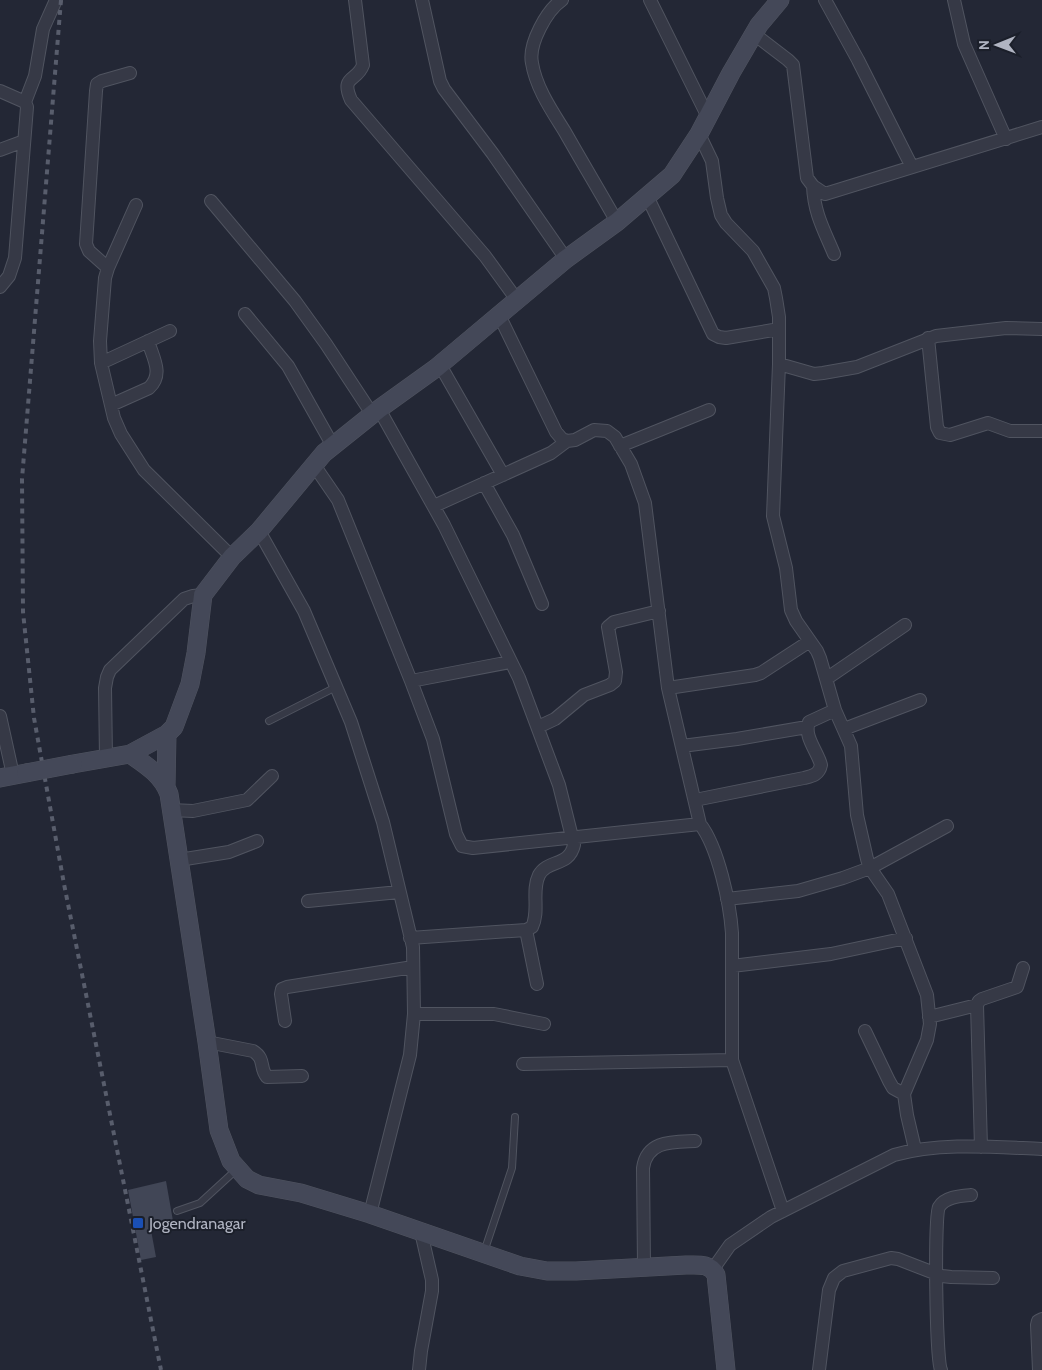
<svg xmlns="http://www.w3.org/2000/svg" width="1042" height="1370" font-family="Cabin,sans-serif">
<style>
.building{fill:#414656}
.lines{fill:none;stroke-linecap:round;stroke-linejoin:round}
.lane-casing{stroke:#505460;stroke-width:8}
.street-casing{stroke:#505460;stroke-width:14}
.secondary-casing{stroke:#505460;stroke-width:19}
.lane{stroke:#363946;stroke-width:6}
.street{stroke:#363946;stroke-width:12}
.secondary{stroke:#444858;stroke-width:18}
.rail{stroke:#585d6c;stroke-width:4;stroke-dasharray:5 5;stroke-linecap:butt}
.secondary-bridge-casing{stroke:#505460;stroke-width:19;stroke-linecap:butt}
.secondary-bridge{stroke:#444858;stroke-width:18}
.transit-dot{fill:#1a4fb4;stroke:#1b1f2a;stroke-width:2}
.labels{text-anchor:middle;stroke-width:4;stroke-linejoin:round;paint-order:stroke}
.poi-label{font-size:16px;fill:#b0b4c2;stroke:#1b1f2a;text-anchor:start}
</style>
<rect width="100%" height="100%" fill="#232735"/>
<!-- building -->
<path class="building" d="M 166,1181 L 173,1221 L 150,1225 L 156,1257 L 141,1260 L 128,1190 Z"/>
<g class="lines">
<defs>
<path id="lane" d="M 269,721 L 336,687
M 177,1211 L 200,1203 L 236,1170
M 484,1252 L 512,1168 L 515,1117"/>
<path id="street" d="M 355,0 L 363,65 C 357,82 340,75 351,100 L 485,256 L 517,300
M 422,0 L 440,81 L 444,89 L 493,154 L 566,259
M 562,0 C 547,10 528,44 532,63 C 536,88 552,111 565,132 C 582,162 600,192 617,222
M 650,0 L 708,117
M 825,0 L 858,60 L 912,167
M 954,0 L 964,44 L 1006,139
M 754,34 L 788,60 L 793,65 L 807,178 L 813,186 L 825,194 L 1042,127
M 0,91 L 25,102 L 27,107 L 15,258 L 9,276 L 0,287
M 25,102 L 35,76 L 43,29 L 56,0
M 699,134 L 712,161 L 717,198 L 721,215 L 726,223 L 753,251 L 774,288 L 776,298 L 779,317 L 779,364 L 773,516 L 786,568 L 791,610 L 796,621 L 817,651 L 820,658 L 835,710 L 851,746 L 857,815 L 867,859 L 870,868 L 888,894 L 927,995 L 930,1024 L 927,1040 L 904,1094 L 907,1115 L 915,1149
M 0,150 L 24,141
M 813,186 C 814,213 824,230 834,254
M 647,196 L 713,334 L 719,337 L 726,338 L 779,329
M 211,201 L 295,301 L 326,344 L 372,414
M 136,205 L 108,268 L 105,278 L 100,341 L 101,363 L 114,418 L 121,434 L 144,470 L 232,557
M 108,268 L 89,251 L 86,244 L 96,91 L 97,84 L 102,81 L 130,73
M 245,314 L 288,366 L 333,446
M 499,315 L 556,432 L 562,439 L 567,441 L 575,440 L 594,430 L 607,431 L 615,437 L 631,464 L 645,503 L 668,688 L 700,824 C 718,847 730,903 732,933 L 732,1060 L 783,1211
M 928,338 L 937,427 L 940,433 L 950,435 L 988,423 L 1010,431 L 1042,431
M 101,363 L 170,331
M 779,364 L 814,374 L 823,373 L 857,367 L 936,336 L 1006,328 L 1042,329
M 440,365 L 503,475
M 111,405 L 149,388 C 164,374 153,358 148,341
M 379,409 L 444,525 L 519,678 L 559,785 L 574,845 C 569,867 548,859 539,875 C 531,891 540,911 532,927 L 526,930 L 410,938
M 620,446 L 709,410
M 314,465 L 338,500 L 411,681 L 433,739 L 456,834 L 462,846 L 473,848 L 700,824
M 484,483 L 513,535 L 542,604
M 434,506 L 551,453 L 567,441
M 259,531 L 304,611 L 351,722 L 383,822 L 413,947 L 414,1014 L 410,1055 L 370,1214
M 826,679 L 905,625
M 411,681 L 510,662
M 668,688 L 755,675 L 761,673 L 810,641
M 0,716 L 13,775
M 538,727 L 555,719 L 584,695 L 610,685 L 615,681 L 616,672 L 608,627 L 614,622 L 659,611
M 844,729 L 920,700
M 682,746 L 737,739 L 807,727
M 106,758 L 105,688 L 107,677 L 110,670 L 184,599 L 193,596 L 203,595
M 695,800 L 804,778 C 812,776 819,775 821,765 C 818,752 803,736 809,722 L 835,710
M 171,810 L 193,811 L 247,800 L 272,776
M 179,860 L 229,852 L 257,841
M 727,899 L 798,891 L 843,878 L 870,868 L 947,826
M 308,901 L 399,892
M 526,930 L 537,984
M 732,966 L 831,954 L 906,938
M 414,1014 L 494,1014 L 544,1024
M 929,1017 L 977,1005
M 285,1021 L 281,994 L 282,989 L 287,987 L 413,967
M 865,1031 L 889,1081 L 893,1088 L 904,1094
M 207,1042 L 253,1051 C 266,1059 259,1068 267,1077 L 302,1076
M 523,1064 L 732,1060
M 981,1147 L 977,1005 L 979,1001 L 982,999 L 1017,987 L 1023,968
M 644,1266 L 643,1168 C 647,1140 673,1142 695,1141
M 713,1269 L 730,1245 L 771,1217 L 894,1155 C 940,1142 994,1147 1042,1149
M 419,1370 L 421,1351 L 432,1291 L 432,1280 L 421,1232
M 819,1370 L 829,1290 L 834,1278 L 843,1271 L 891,1258 L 898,1259 L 942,1276 L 951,1277 L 993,1278
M 941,1370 C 936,1359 934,1217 939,1207 C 945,1197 960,1196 971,1195
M 1039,1370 L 1037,1325 L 1038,1321 L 1042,1319"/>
<path id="secondary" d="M 130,754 C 146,765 162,775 169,794 L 207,1042 L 219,1130 L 231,1161 L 247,1179 L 259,1185 L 301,1193 L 370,1214 L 520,1266 L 547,1271 L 576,1271 L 686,1265 C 698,1265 710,1263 716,1275 L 726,1370
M 73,764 L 130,754 L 167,734 L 174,727 L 190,684 L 196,653 L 203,595 L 232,557 L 259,531 L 324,453 L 379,409 L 436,368 L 566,259 L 617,222 L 672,175 L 699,134 L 731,73 L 759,25 L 780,0
M 0,778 L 26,773
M 166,786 L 167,734"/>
</defs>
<!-- lane casing -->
<use href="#lane" class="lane-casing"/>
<!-- street casing -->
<use href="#street" class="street-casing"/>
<!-- secondary casing -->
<use href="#secondary" class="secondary-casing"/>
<!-- lane -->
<use href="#lane" class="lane"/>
<!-- street -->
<use href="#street" class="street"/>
<!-- secondary -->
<use href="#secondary" class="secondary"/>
<!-- rail -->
<path class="rail" d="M 61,0 L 22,479 L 23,612 L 34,718 L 64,884 L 161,1370"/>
<defs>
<path id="secondary-bridge" d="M 26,773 L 73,764"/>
</defs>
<!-- secondary-bridge casing -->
<use href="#secondary-bridge" class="secondary-bridge-casing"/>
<!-- secondary-bridge -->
<use href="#secondary-bridge" class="secondary-bridge"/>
</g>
<!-- markers -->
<rect class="transit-dot" x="132" y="1217" width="12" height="12" rx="2.5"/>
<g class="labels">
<!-- poi labels -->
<g class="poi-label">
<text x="149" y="1229">Jogendranagar</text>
</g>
</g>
<!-- north arrow -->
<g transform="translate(997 45) rotate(269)" stroke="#1b1f2a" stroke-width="4" paint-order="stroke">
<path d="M0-4L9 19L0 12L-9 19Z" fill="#b0b4c2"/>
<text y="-8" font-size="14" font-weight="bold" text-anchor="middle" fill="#b0b4c2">N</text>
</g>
</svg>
